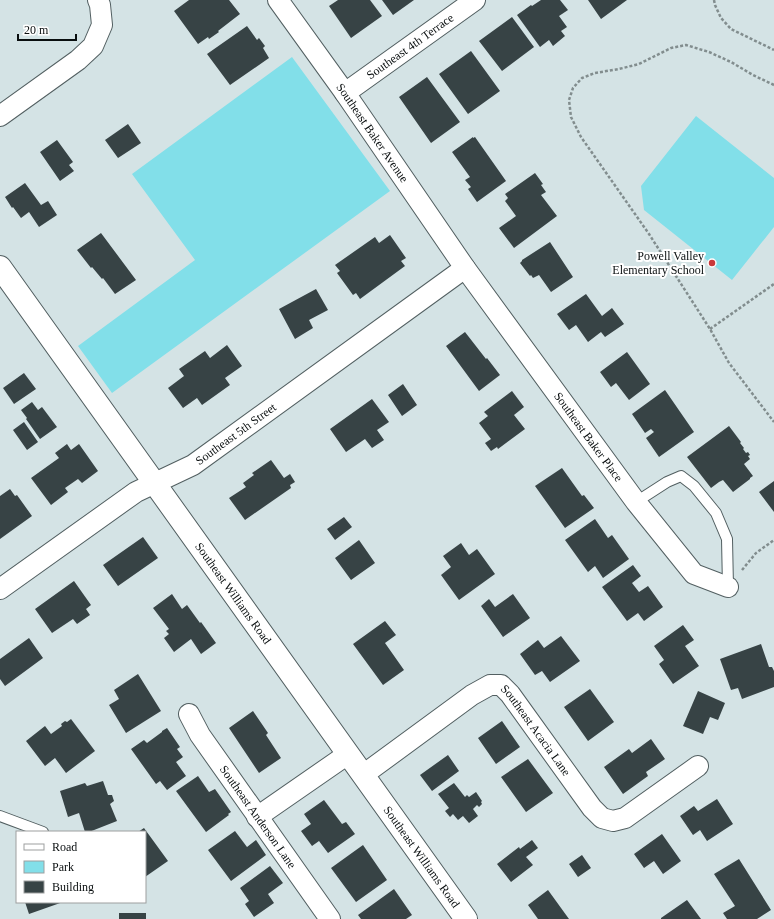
<svg xmlns="http://www.w3.org/2000/svg" width="774" height="919" font-family="Georgia,serif">
<style>
.green{fill:#82dfe9}
.building{fill:#374345}
.lines{fill:none;stroke-linecap:round;stroke-linejoin:round}
.lane-casing{stroke:#525f61;stroke-width:12}
.street-casing{stroke:#525f61;stroke-width:22}
.secondary-casing{stroke:#525f61;stroke-width:24}
.path{stroke:#828d8e;stroke-width:2.5;stroke-dasharray:3 2;stroke-linecap:butt}
.lane{stroke:#fff;stroke-width:10}
.street{stroke:#fff;stroke-width:20}
.secondary{stroke:#fff;stroke-width:22}
.poi-dot{fill:#c93a3b;stroke:#fff;stroke-width:1.5}
.labels{text-anchor:middle;stroke-width:4;stroke-linejoin:round;paint-order:stroke}
.street-label{font-size:12px;fill:#090e0f;stroke:#fff}
.poi-label{font-size:12px;fill:#090e0f;stroke:#fff;text-anchor:end}
</style>
<rect width="100%" height="100%" fill="#d4e3e5"/>
<!-- green -->
<path class="green" d="M 292,57 L 390,191 L 112,393 L 78,346 L 195,260 L 132,174 Z
M 696,116 L 774,178 L 774,227 L 732,280 L 644,210 L 641,186 Z"/>
<!-- building -->
<path class="building" d="M 189,0 L 229,0 L 240,14 L 218,31 L 219,32 L 209,39 L 208,37 L 198,44 L 174,11 Z
M 338,0 L 370,0 L 382,16 L 351,38 L 329,6 Z
M 382,0 L 414,0 L 393,15 Z
M 541,0 L 560,0 L 568,10 L 559,16 L 567,27 L 561,31 L 565,36 L 553,46 L 549,40 L 540,47 L 517,15 L 531,5 L 532,6 Z
M 588,0 L 627,0 L 601,19 Z
M 512,17 L 534,47 L 502,71 L 479,41 Z
M 247,26 L 257,40 L 259,38 L 265,46 L 263,48 L 269,58 L 230,85 L 207,54 Z
M 471,51 L 500,91 L 468,114 L 439,74 Z
M 427,77 L 460,122 L 431,143 L 399,97 Z
M 128,124 L 141,143 L 118,158 L 105,140 Z
M 473,137 L 473,138 L 475,137 L 506,181 L 477,202 L 468,189 L 471,187 L 465,180 L 470,177 L 452,152 Z
M 57,140 L 73,162 L 69,165 L 74,171 L 60,181 L 40,152 Z
M 535,173 L 543,184 L 541,185 L 546,192 L 541,195 L 557,216 L 514,248 L 499,228 L 516,216 L 505,201 L 508,198 L 505,194 Z
M 25,183 L 41,205 L 48,201 L 57,215 L 39,227 L 29,212 L 21,218 L 13,207 L 12,208 L 5,197 Z
M 101,233 L 136,280 L 115,294 L 103,278 L 102,279 L 92,267 L 91,268 L 77,250 Z
M 390,235 L 406,258 L 401,261 L 405,266 L 360,299 L 356,293 L 353,295 L 337,273 L 340,271 L 335,265 L 375,237 L 379,243 Z
M 550,242 L 573,277 L 551,292 L 539,275 L 533,278 L 531,275 L 530,276 L 520,263 L 522,261 L 522,260 Z
M 316,289 L 328,310 L 309,320 L 313,328 L 295,339 L 279,309 Z
M 586,294 L 602,316 L 612,308 L 624,324 L 605,337 L 601,332 L 588,342 L 576,325 L 569,330 L 557,314 Z
M 465,332 L 486,359 L 487,358 L 500,375 L 479,391 L 446,346 Z
M 227,345 L 242,366 L 225,378 L 230,385 L 202,405 L 197,398 L 183,408 L 168,388 L 184,376 L 179,369 L 205,351 L 210,358 Z
M 627,352 L 650,384 L 629,400 L 616,383 L 611,387 L 600,372 Z
M 24,373 L 36,389 L 14,404 L 3,388 Z
M 403,384 L 417,405 L 402,416 L 388,395 Z
M 665,390 L 694,432 L 659,457 L 646,438 L 654,432 L 651,429 L 645,433 L 632,414 Z
M 512,391 L 524,407 L 514,415 L 525,429 L 498,449 L 497,447 L 491,451 L 485,443 L 491,439 L 479,423 L 488,416 L 484,412 Z
M 372,399 L 389,422 L 377,430 L 384,440 L 372,448 L 365,439 L 346,452 L 330,429 Z
M 32,402 L 38,410 L 42,407 L 57,427 L 40,439 L 26,419 L 27,418 L 21,410 Z
M 24,422 L 38,442 L 27,450 L 13,430 Z
M 729,426 L 741,442 L 740,443 L 744,448 L 743,449 L 746,453 L 748,452 L 750,455 L 748,456 L 750,459 L 744,464 L 753,476 L 750,478 L 750,479 L 733,492 L 723,480 L 719,482 L 711,488 L 687,457 Z
M 67,444 L 71,450 L 79,444 L 98,471 L 82,483 L 78,479 L 65,488 L 68,492 L 51,505 L 31,478 L 59,458 L 55,453 Z
M 271,460 L 284,478 L 290,474 L 295,482 L 290,485 L 291,488 L 245,520 L 229,498 L 246,487 L 243,483 L 254,475 L 252,473 Z
M 562,468 L 582,496 L 584,495 L 594,508 L 565,528 L 535,486 Z
M 774,481 L 774,512 L 759,492 Z
M 10,489 L 15,496 L 17,495 L 32,516 L 0,539 L 0,496 Z
M 344,517 L 352,527 L 335,540 L 327,529 Z
M 595,519 L 608,538 L 612,535 L 629,559 L 603,578 L 595,566 L 588,572 L 565,540 Z
M 143,537 L 158,558 L 118,586 L 103,565 Z
M 359,540 L 375,563 L 351,580 L 335,558 Z
M 461,543 L 469,555 L 477,549 L 495,574 L 459,600 L 441,575 L 451,567 L 443,556 Z
M 633,565 L 641,576 L 632,583 L 639,592 L 648,586 L 663,607 L 644,621 L 638,613 L 627,621 L 602,587 Z
M 74,581 L 91,605 L 86,609 L 90,615 L 77,624 L 73,619 L 52,633 L 35,609 Z
M 172,594 L 182,609 L 187,605 L 200,623 L 201,622 L 216,643 L 201,654 L 191,639 L 174,652 L 164,638 L 169,634 L 166,631 L 169,629 L 153,608 Z
M 513,594 L 530,618 L 503,637 L 481,606 L 489,599 L 495,607 Z
M 385,621 L 396,635 L 385,643 L 404,670 L 383,685 L 353,644 Z
M 683,625 L 694,640 L 685,646 L 699,666 L 673,684 L 659,664 L 664,660 L 654,646 Z
M 561,636 L 580,661 L 550,682 L 542,671 L 535,675 L 520,654 L 538,640 L 544,648 Z
M 29,638 L 43,658 L 5,686 L 0,679 L 0,659 Z
M 761,644 L 769,667 L 772,667 L 774,671 L 774,687 L 742,699 L 738,688 L 731,690 L 720,659 Z
M 138,674 L 161,711 L 126,733 L 109,705 L 119,699 L 114,690 Z
M 590,689 L 614,722 L 588,741 L 564,707 Z
M 698,691 L 725,703 L 718,720 L 710,717 L 703,734 L 683,726 Z
M 253,711 L 268,733 L 266,735 L 281,758 L 259,773 L 229,728 Z
M 71,719 L 95,751 L 66,773 L 55,758 L 45,766 L 26,741 L 45,726 L 51,734 L 62,726 L 61,724 L 65,721 L 67,722 Z
M 502,721 L 520,747 L 496,764 L 478,738 Z
M 167,728 L 180,747 L 177,749 L 183,757 L 176,762 L 186,776 L 167,790 L 160,781 L 156,784 L 131,749 L 144,740 L 147,743 L 162,732 L 162,731 Z
M 651,739 L 665,759 L 646,772 L 648,776 L 623,794 L 604,767 L 629,749 L 632,753 Z
M 448,755 L 459,771 L 432,791 L 420,775 Z
M 528,759 L 553,793 L 526,812 L 501,777 Z
M 198,776 L 209,792 L 215,789 L 231,812 L 228,814 L 229,815 L 206,832 L 176,791 Z
M 103,781 L 108,795 L 112,795 L 114,801 L 110,804 L 117,821 L 89,832 L 85,832 L 79,813 L 68,817 L 60,791 L 85,783 L 87,786 Z
M 454,783 L 465,797 L 467,795 L 469,797 L 476,792 L 482,801 L 481,802 L 482,804 L 479,807 L 477,805 L 473,809 L 478,816 L 469,823 L 463,816 L 458,820 L 453,814 L 450,817 L 445,811 L 449,808 L 438,794 Z
M 717,799 L 733,824 L 707,841 L 700,830 L 693,835 L 680,816 L 694,806 L 698,811 Z
M 324,800 L 342,824 L 346,822 L 355,834 L 328,853 L 319,841 L 312,846 L 301,831 L 311,824 L 304,814 Z
M 144,828 L 168,861 L 145,877 L 145,832 L 138,832 Z
M 235,831 L 247,847 L 256,840 L 266,855 L 231,881 L 208,850 Z
M 662,834 L 681,861 L 663,874 L 654,861 L 644,868 L 634,854 Z
M 532,840 L 538,848 L 526,857 L 533,865 L 511,882 L 497,864 L 519,847 L 520,849 Z
M 363,845 L 387,880 L 356,902 L 331,868 Z
M 582,855 L 591,868 L 578,877 L 569,864 Z
M 739,859 L 771,910 L 757,919 L 727,919 L 723,913 L 735,906 L 714,874 Z
M 270,866 L 283,883 L 268,894 L 274,903 L 254,917 L 245,904 L 249,901 L 240,888 Z
M 394,889 L 412,915 L 406,919 L 361,919 L 358,915 Z
M 548,890 L 569,919 L 538,919 L 528,905 Z
M 687,900 L 701,919 L 661,919 L 661,918 Z
M 25,902 L 63,902 L 29,914 Z
M 119,913 L 146,913 L 146,919 L 119,919 Z"/>
<g class="lines">
<defs>
<path id="lane" d="M 636,502 L 667,482 L 681,476 L 694,486 L 716,513 L 727,539 L 728,587
M 0,816 L 43,832"/>
<g id="street">
<path id="s1" d="M 278,0 L 345,93 L 465,268 L 636,502 L 694,574 L 728,587"/>
<path id="s2" d="M 345,93 L 475,0"/>
<path d="M 0,116 L 78,60 L 93,46 L 102,25 L 100,5 L 98,0"/>
<path id="s3" d="M 0,589 L 136,492 L 193,465 L 465,268"/>
<path id="s4" d="M 189,714 L 200,735 L 330,919"/>
<path id="s5" d="M 363,775 L 472,695 L 490,685 L 501,685 L 510,694 L 592,808 L 602,818 L 613,821 L 625,818 L 698,766"/>
<path d="M 257,817 L 348,754"/>
</g>
<g id="secondary">
<path id="s6" d="M 0,267 L 466,919"/>
</g>
</defs>
<!-- lane casing -->
<use href="#lane" class="lane-casing"/>
<!-- street casing -->
<use href="#street" class="street-casing"/>
<!-- secondary casing -->
<use href="#secondary" class="secondary-casing"/>
<!-- path -->
<path class="path" d="M 714,0 L 715,5 L 721,18 L 731,29 L 774,50
M 774,85 L 753,75 L 731,62 L 709,52 L 686,45 L 671,48 L 639,64 L 619,69 L 595,73 L 582,78 L 573,88 L 569,100 L 571,117 L 581,137 L 649,234 L 710,329 L 729,363 L 774,422
M 710,329 L 774,284
M 742,570 L 756,553 L 774,540"/>
<!-- lane -->
<use href="#lane" class="lane"/>
<!-- street -->
<use href="#street" class="street"/>
<!-- secondary -->
<use href="#secondary" class="secondary"/>
</g>
<!-- markers -->
<circle class="poi-dot" cx="712" cy="263" r="4"/>
<g class="labels">
<!-- street labels -->
<g class="street-label">
<text dy="4" stroke="none"><textPath href="#s2" startOffset="80">Southeast 4th Terrace</textPath></text>
<text dy="4" stroke="none"><textPath href="#s1" startOffset="163">Southeast Baker Avenue</textPath></text>
<text dy="4" stroke="none"><textPath href="#s3" startOffset="283">Southeast 5th Street</textPath></text>
<text dy="4" stroke="none"><textPath href="#s1" startOffset="536">Southeast Baker Place</textPath></text>
<text dy="4" stroke="none"><textPath href="#s6" startOffset="401">Southeast Williams Road</textPath></text>
<text dy="4" stroke="none"><textPath href="#s5" startOffset="224">Southeast Acacia Lane</textPath></text>
<text dy="4" stroke="none"><textPath href="#s4" startOffset="124">Southeast Anderson Lane</textPath></text>
<text dy="4" stroke="none"><textPath href="#s6" startOffset="725">Southeast Williams Road</textPath></text>
</g>
<!-- poi labels -->
<g class="poi-label">
<text x="704" y="260">Powell Valley<tspan x="704" dy="14">Elementary School</tspan></text>
</g>
</g>
<!-- legend -->
<rect x="16" y="831" width="130" height="72" fill="#ffffff" stroke="#9d9f9f"/>
<rect x="24" y="844" width="20" height="6" fill="#ffffff" stroke="#9d9f9f"/>
<text x="52" y="851" font-size="12" fill="#090e0f">Road</text>
<rect x="24" y="861" width="20" height="12" fill="#82dfe9" stroke="#9d9f9f"/>
<text x="52" y="871" font-size="12" fill="#090e0f">Park</text>
<rect x="24" y="881" width="20" height="12" fill="#374345" stroke="#9d9f9f"/>
<text x="52" y="891" font-size="12" fill="#090e0f">Building</text>
<!-- scale -->
<path d="M18 34v6h58v-6" fill="none" stroke="#090e0f" stroke-width="2"/>
<text x="24" y="34" font-size="12" fill="#090e0f" stroke="#ffffff" stroke-width="3" paint-order="stroke">20 m</text>
</svg>
